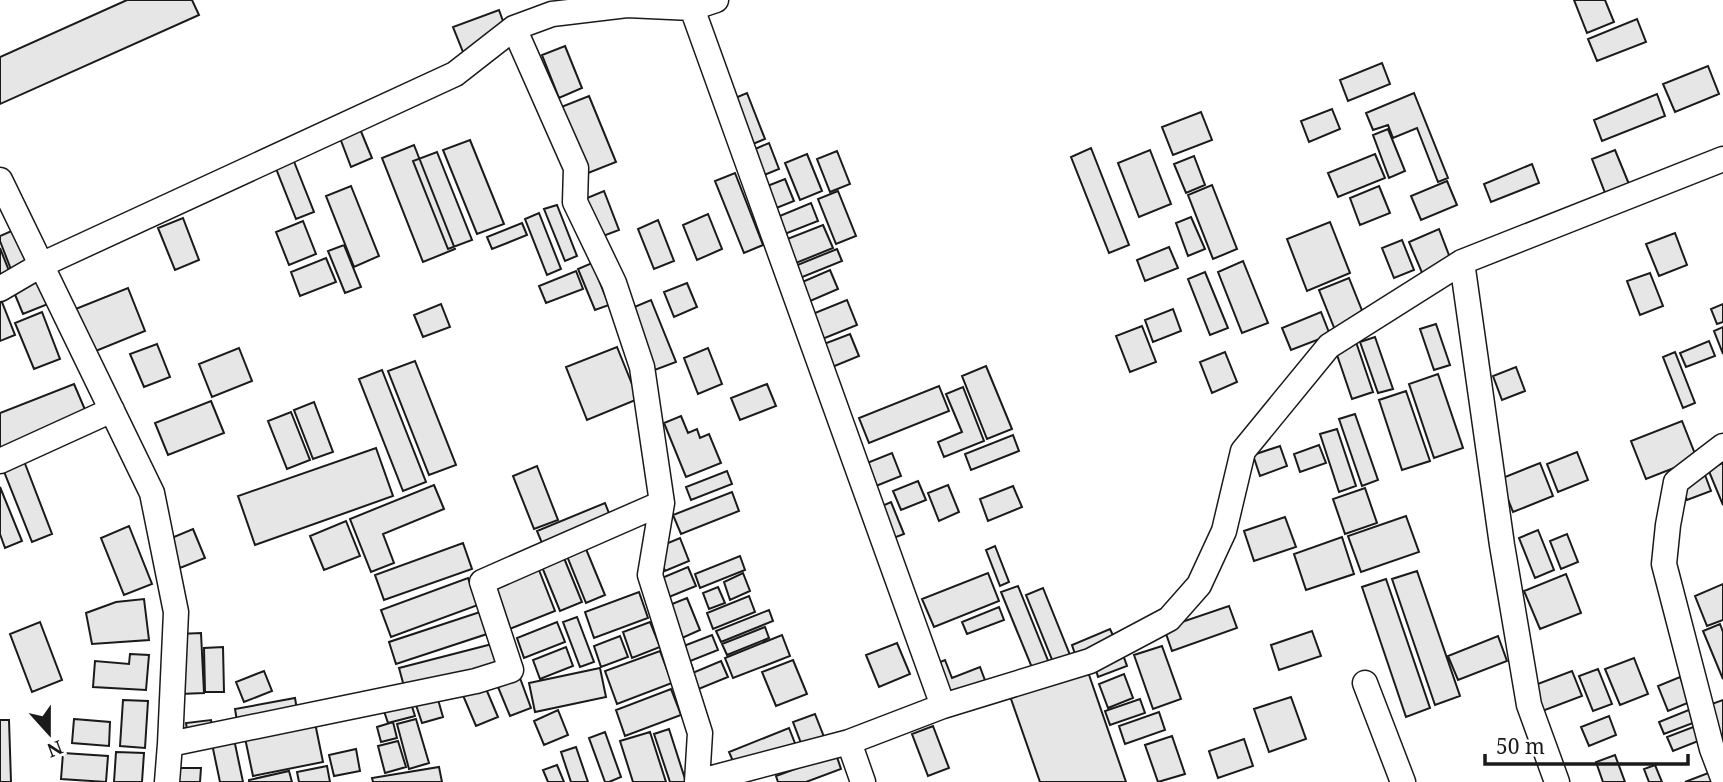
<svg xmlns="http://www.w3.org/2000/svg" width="1723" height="782" font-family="'Noto Serif',serif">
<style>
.building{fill:#e6e6e6;stroke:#1a1a1a;stroke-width:2}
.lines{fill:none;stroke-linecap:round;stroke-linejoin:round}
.minor-casing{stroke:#1a1a1a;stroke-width:27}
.minor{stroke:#fff;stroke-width:24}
</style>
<rect width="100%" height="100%" fill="#fff"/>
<!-- building -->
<path class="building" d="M 127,0 L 192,0 L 199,15 L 0,104 L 0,57 Z
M 1574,0 L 1605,0 L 1614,22 L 1587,33 Z
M 499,10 L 508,35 L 463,52 L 453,27 Z
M 1637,19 L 1646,42 L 1597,61 L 1588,39 Z
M 565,46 L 582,88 L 559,98 L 542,55 Z
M 1382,63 L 1390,84 L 1348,101 L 1340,80 Z
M 1708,66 L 1719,94 L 1675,112 L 1663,84 Z
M 747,93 L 765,139 L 741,149 L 723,103 Z
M 1414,93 L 1448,178 L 1438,182 L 1417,128 L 1393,138 L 1388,125 L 1373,130 L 1366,113 Z
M 1657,94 L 1665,116 L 1602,141 L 1594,120 Z
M 589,96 L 616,162 L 573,179 L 546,113 Z
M 1332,109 L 1340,129 L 1309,142 L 1301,121 Z
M 1201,112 L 1212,140 L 1173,155 L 1162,127 Z
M 360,129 L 372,158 L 351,167 L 340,138 Z
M 1388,129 L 1405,171 L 1389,178 L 1373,135 Z
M 470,140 L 504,224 L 477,234 L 443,150 Z
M 769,143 L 779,169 L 749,181 L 739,156 Z
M 414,145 L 455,249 L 423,262 L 382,158 Z
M 1091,148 L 1129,245 L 1109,253 L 1071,157 Z
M 1150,150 L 1171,204 L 1139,217 L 1118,163 Z
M 1615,150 L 1631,189 L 1607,198 L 1592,159 Z
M 837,151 L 850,184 L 830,192 L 817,159 Z
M 437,152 L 472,240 L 448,249 L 413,161 Z
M 807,154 L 822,191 L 800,200 L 785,163 Z
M 1375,154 L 1385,178 L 1338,197 L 1328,173 Z
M 1194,156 L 1205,185 L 1186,193 L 1174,164 Z
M 293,159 L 314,212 L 296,219 L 275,166 Z
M 1532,164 L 1539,183 L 1491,202 L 1484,184 Z
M 735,173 L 763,245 L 744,253 L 715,181 Z
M 785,179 L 794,201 L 764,213 L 755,191 Z
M 1447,181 L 1457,205 L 1421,220 L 1411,196 Z
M 1212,185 L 1237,249 L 1213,259 L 1188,195 Z
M 351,186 L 379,256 L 354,267 L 326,196 Z
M 1379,186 L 1390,213 L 1360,225 L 1350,198 Z
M 604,191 L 619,230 L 590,241 L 575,203 Z
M 838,191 L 856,236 L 836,244 L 818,199 Z
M 811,203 L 818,221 L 777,237 L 770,220 Z
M 557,205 L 577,256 L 565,261 L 544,209 Z
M 539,213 L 561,269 L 547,275 L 525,219 Z
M 708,214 L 722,249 L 697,260 L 683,225 Z
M 1191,217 L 1205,249 L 1188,256 L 1176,223 Z
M 183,218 L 199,260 L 175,270 L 158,228 Z
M 658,220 L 674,261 L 654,269 L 638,229 Z
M 303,221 L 316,254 L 289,265 L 276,232 Z
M 1330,222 L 1350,273 L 1307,291 L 1287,239 Z
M 522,223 L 527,235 L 492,249 L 487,237 Z
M 823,225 L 833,248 L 786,267 L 777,243 Z
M 16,229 L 31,264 L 12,272 L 0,241 L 0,236 Z
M 1439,229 L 1452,263 L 1423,275 L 1409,242 Z
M 1675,233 L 1687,265 L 1659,276 L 1646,244 Z
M 1402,240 L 1414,270 L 1394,278 L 1382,248 Z
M 344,245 L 361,287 L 345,293 L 328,251 Z
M 1169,247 L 1178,268 L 1145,281 L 1137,260 Z
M 0,248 L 11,276 L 0,280 Z
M 837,249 L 842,261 L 795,280 L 790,268 Z
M 326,258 L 336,282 L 300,296 L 291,272 Z
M 1243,261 L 1268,323 L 1242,333 L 1218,272 Z
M 592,263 L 609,305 L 595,310 L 578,269 Z
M 830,270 L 838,289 L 801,305 L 793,286 Z
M 576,271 L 583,289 L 546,303 L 539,286 Z
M 1205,272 L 1228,328 L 1210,335 L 1188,279 Z
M 1650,273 L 1663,306 L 1640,315 L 1627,281 Z
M 36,275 L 48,304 L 23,314 L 11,285 Z
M 1349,278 L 1365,318 L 1335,330 L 1319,290 Z
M 687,283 L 697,307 L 674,317 L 664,292 Z
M 128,288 L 145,331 L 86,355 L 68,312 Z
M 0,297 L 15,335 L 0,341 Z
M 651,300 L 676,362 L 644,374 L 620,313 Z
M 847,300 L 857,325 L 815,342 L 805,317 Z
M 441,304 L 450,327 L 423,337 L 414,315 Z
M 1723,304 L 1723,322 L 1717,324 L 1711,309 Z
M 1173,309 L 1181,331 L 1153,342 L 1145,320 Z
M 42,312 L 60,359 L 34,369 L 15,323 Z
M 1321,312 L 1330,335 L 1291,350 L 1282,328 Z
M 1436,324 L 1450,365 L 1434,370 L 1420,329 Z
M 1142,326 L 1156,362 L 1130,372 L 1116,336 Z
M 1723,327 L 1723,354 L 1714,331 Z
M 850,334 L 859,356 L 825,370 L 816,347 Z
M 1375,337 L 1393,389 L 1378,393 L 1360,342 Z
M 1709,341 L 1715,356 L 1686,367 L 1680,353 Z
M 1356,342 L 1373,392 L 1352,399 L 1335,349 Z
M 157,344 L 170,377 L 144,387 L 130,354 Z
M 617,347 L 638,399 L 587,420 L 566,367 Z
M 239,348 L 252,381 L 212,397 L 199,364 Z
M 708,348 L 722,384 L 698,394 L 684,358 Z
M 1225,352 L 1237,382 L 1212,393 L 1200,362 Z
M 1675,352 L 1695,403 L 1683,408 L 1663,357 Z
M 415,361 L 456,465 L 429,475 L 388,371 Z
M 986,366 L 1012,429 L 987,439 L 962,376 Z
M 1516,367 L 1525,391 L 1502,400 L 1493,376 Z
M 382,370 L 426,482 L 403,491 L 359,379 Z
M 1438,374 L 1463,448 L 1434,458 L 1409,384 Z
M 74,384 L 89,419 L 0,455 L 0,413 Z
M 767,384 L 776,406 L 740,420 L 731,398 Z
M 939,386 L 949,411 L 869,443 L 859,418 Z
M 963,387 L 984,441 L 944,457 L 938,442 L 962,432 L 946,394 Z
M 1406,391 L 1430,461 L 1402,470 L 1379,400 Z
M 211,401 L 224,433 L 168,455 L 155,423 Z
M 314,402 L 333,452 L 313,459 L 294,410 Z
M 291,412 L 310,460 L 287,469 L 268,421 Z
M 1355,414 L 1378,480 L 1362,486 L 1339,419 Z
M 681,416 L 688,433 L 697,429 L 700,438 L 709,434 L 721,463 L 686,477 L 664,423 Z
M 1682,421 L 1697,459 L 1646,479 L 1631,441 Z
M 1337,429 L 1356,486 L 1339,492 L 1320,434 Z
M 1013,435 L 1019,451 L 971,470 L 965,454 Z
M 1319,445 L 1326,463 L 1300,472 L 1294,454 Z
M 1280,446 L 1287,466 L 1260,476 L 1253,455 Z
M 376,448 L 393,496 L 255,545 L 238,496 Z
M 1577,452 L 1588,480 L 1558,492 L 1547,464 Z
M 892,453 L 901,476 L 876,486 L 867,463 Z
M 24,461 L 52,534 L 32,542 L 3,469 Z
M 1540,463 L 1553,496 L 1513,512 L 1500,479 Z
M 1723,463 L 1723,505 L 1708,469 Z
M 537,466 L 558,520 L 534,529 L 513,476 Z
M 727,471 L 732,484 L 691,500 L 686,487 Z
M 1705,475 L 1711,491 L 1687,500 L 1681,485 Z
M 918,481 L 926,500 L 901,510 L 893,491 Z
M 434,485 L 444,509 L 383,534 L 394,563 L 371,572 L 350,519 Z
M 948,485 L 959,512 L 939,521 L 928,493 Z
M 1013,486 L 1022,507 L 988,521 L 980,499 Z
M 0,487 L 22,541 L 5,548 L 0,534 Z
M 1365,488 L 1377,523 L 1345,534 L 1333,499 Z
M 732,492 L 739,511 L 681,534 L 673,515 Z
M 891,502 L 904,534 L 883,542 L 871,511 Z
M 605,503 L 614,526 L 546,553 L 537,531 Z
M 1406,516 L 1419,552 L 1361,572 L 1348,536 Z
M 1285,517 L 1296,547 L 1254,561 L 1244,531 Z
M 346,521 L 360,556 L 324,570 L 310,536 Z
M 129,526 L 152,584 L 124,595 L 101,538 Z
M 193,529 L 205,558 L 180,568 L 169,539 Z
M 1538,530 L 1554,570 L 1535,578 L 1519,538 Z
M 1567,534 L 1578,562 L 1561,569 L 1550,541 Z
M 1342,537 L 1354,574 L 1306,590 L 1294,554 Z
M 680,538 L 689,561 L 665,571 L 656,548 Z
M 463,543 L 472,569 L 384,600 L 375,575 Z
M 995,546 L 1009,582 L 1000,586 L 986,550 Z
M 586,549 L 605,595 L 586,603 L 567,556 Z
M 740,556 L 745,570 L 700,588 L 695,574 Z
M 564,558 L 582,602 L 560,611 L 542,567 Z
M 537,565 L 555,611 L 507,630 L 488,584 Z
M 688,567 L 696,586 L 652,604 L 645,585 Z
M 1417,571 L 1460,696 L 1435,705 L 1392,579 Z
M 743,573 L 750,591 L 730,600 L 724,582 Z
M 988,573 L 999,601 L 934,627 L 922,599 Z
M 1566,574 L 1581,613 L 1540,629 L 1524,591 Z
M 468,578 L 478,605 L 391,637 L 381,610 Z
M 1386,579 L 1430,708 L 1406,717 L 1362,587 Z
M 1723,584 L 1723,620 L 1707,626 L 1695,596 Z
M 1018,586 L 1051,668 L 1035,675 L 1001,592 Z
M 718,587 L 725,603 L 709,609 L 703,593 Z
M 1043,588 L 1072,660 L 1055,667 L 1026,595 Z
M 639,592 L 648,618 L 594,638 L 585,612 Z
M 749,596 L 755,612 L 713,629 L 707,613 Z
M 687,598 L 700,630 L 671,643 L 657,610 Z
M 144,599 L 149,640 L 92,644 L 86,613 L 116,602 Z
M 1229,606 L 1237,628 L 1172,651 L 1164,628 Z
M 999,607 L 1004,620 L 967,634 L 962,622 Z
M 769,610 L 773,621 L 721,642 L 716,631 Z
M 483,611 L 490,633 L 396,664 L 389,642 Z
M 577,617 L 594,662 L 580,667 L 563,622 Z
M 40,622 L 62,680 L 32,692 L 10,634 Z
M 557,622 L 565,642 L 524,658 L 517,638 Z
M 650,622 L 660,647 L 632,658 L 623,632 Z
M 1720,624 L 1723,632 L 1723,679 L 1703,631 Z
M 765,627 L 769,638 L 727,655 L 722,644 Z
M 1110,629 L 1117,644 L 1077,660 L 1072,645 Z
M 1312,631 L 1321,656 L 1279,670 L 1271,645 Z
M 201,633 L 204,693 L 180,694 L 178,634 Z
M 712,635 L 718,650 L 690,661 L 693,669 L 677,675 L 668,652 Z
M 782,635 L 790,656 L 733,678 L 725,658 Z
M 620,636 L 628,657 L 601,667 L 594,646 Z
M 1498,636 L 1507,661 L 1458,680 L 1448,656 Z
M 496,643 L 501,665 L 405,690 L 399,668 Z
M 897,643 L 910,674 L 879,687 L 866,655 Z
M 1162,646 L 1181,699 L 1153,709 L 1134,655 Z
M 223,647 L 224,692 L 205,692 L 204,648 Z
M 566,647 L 573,666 L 540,679 L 533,660 Z
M 660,651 L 672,683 L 617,704 L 605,671 Z
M 1122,652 L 1127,666 L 1098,677 L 1094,663 Z
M 130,654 L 149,655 L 146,690 L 93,687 L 95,661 L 129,664 Z
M 1634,658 L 1648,694 L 1620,705 L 1605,669 Z
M 793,660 L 807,694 L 776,706 L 762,672 Z
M 945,660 L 952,678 L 980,667 L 986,683 L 937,703 L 923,669 Z
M 721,661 L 728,677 L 684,695 L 678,679 Z
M 600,668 L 606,697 L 535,712 L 529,683 Z
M 1087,669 L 1126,782 L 1040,782 L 1010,696 Z
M 1598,669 L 1612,704 L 1593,711 L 1579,676 Z
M 264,671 L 272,691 L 244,702 L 236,682 Z
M 1572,671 L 1582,696 L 1537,713 L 1527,688 Z
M 1124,674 L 1133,698 L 1108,708 L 1099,684 Z
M 1680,677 L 1690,702 L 1668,711 L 1658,686 Z
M 520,678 L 531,708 L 510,716 L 498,687 Z
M 484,684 L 498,717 L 476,726 L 462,693 Z
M 671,689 L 681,715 L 625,736 L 616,710 Z
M 437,696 L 443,717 L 422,723 L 415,702 Z
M 1291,697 L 1306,739 L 1269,752 L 1254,709 Z
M 295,698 L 298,716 L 238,727 L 235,709 Z
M 1140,699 L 1145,713 L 1110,725 L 1105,711 Z
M 123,700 L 148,701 L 145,748 L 120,746 Z
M 410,700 L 415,716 L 388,723 L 383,708 Z
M 1723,700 L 1723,744 L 1706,706 Z
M 1696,707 L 1701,720 L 1664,734 L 1659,722 Z
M 558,710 L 568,735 L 544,745 L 534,721 Z
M 1159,712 L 1165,730 L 1125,744 L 1119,726 Z
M 815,714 L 826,742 L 804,751 L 793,722 Z
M 1609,716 L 1616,735 L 1589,746 L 1581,727 Z
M 74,719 L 110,722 L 109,746 L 72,743 Z
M 416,719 L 429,763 L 409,769 L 397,724 Z
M 0,720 L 9,720 L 11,782 L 0,782 Z
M 211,720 L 213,734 L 188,737 L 186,723 Z
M 393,722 L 397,738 L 381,742 L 377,727 Z
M 315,723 L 323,762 L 253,776 L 245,738 Z
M 1701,724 L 1706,738 L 1673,751 L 1667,737 Z
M 933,726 L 949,768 L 928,776 L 912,734 Z
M 789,728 L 798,751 L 739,775 L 729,752 Z
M 669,729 L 686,782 L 670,782 L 654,734 Z
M 605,732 L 621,777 L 609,782 L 605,782 L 589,738 Z
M 650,732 L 666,782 L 633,782 L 620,741 Z
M 1172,736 L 1185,774 L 1158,782 L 1145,745 Z
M 234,739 L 243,782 L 220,782 L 212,744 Z
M 1244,739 L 1253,766 L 1218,778 L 1209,751 Z
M 398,741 L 406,767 L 385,773 L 378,746 Z
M 576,747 L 588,782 L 571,782 L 561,752 Z
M 356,749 L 360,771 L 334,776 L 329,755 Z
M 116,752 L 144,753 L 142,782 L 114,782 Z
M 63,753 L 108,756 L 106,782 L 61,779 Z
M 836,754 L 841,769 L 806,782 L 778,782 L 776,776 Z
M 1615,755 L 1625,782 L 1603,782 L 1596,762 Z
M 557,765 L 564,782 L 548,782 L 543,770 Z
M 1655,765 L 1662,782 L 1649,782 L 1644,769 Z
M 327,766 L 330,782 L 299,782 L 297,772 Z
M 439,767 L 442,782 L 373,782 L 372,778 Z
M 170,768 L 201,768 L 200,782 L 170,782 Z
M 1716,770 L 1721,782 L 1685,782 Z
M 289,771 L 292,782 L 249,782 L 249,780 Z"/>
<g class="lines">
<defs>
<path id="minor" d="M 692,8 L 943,706
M 514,28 L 576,168 L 575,202 L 614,283 L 642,367 L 662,503 L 650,575 L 700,733 L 697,782
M 0,180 L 152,493 L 176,612 L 170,744 L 167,782
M 1462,262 L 1502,545 L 1529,705 L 1557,782
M 0,289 L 41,265 L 455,74 L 514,28 L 552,14 L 627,5 L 692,8 L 716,0
M 1723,446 L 1676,482 L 1668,525 L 1664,564 L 1712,749 L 1723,778
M 0,461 L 112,410
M 1365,683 L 1403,782
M 849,742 L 863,782
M 170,744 L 476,681 L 511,670 L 482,582 L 662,503
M 697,782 L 849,742 L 943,706 L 1090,661 L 1169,619 L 1199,585 L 1224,531 L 1243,451 L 1329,346 L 1462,262 L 1723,159"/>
</defs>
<!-- minor casing -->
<use href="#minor" class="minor-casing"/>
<!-- minor -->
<use href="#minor" class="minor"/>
</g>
<!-- north arrow -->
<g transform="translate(49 733) rotate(159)" stroke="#ffffff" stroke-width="5" paint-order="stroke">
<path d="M0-5L12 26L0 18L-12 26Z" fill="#1a1a1a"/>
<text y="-10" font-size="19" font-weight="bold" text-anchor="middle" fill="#1a1a1a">N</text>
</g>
<!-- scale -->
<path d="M1485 754v10h203v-10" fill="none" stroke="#1a1a1a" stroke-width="3.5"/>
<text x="1496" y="754" font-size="21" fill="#1a1a1a" stroke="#ffffff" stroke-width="5" paint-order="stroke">50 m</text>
</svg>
